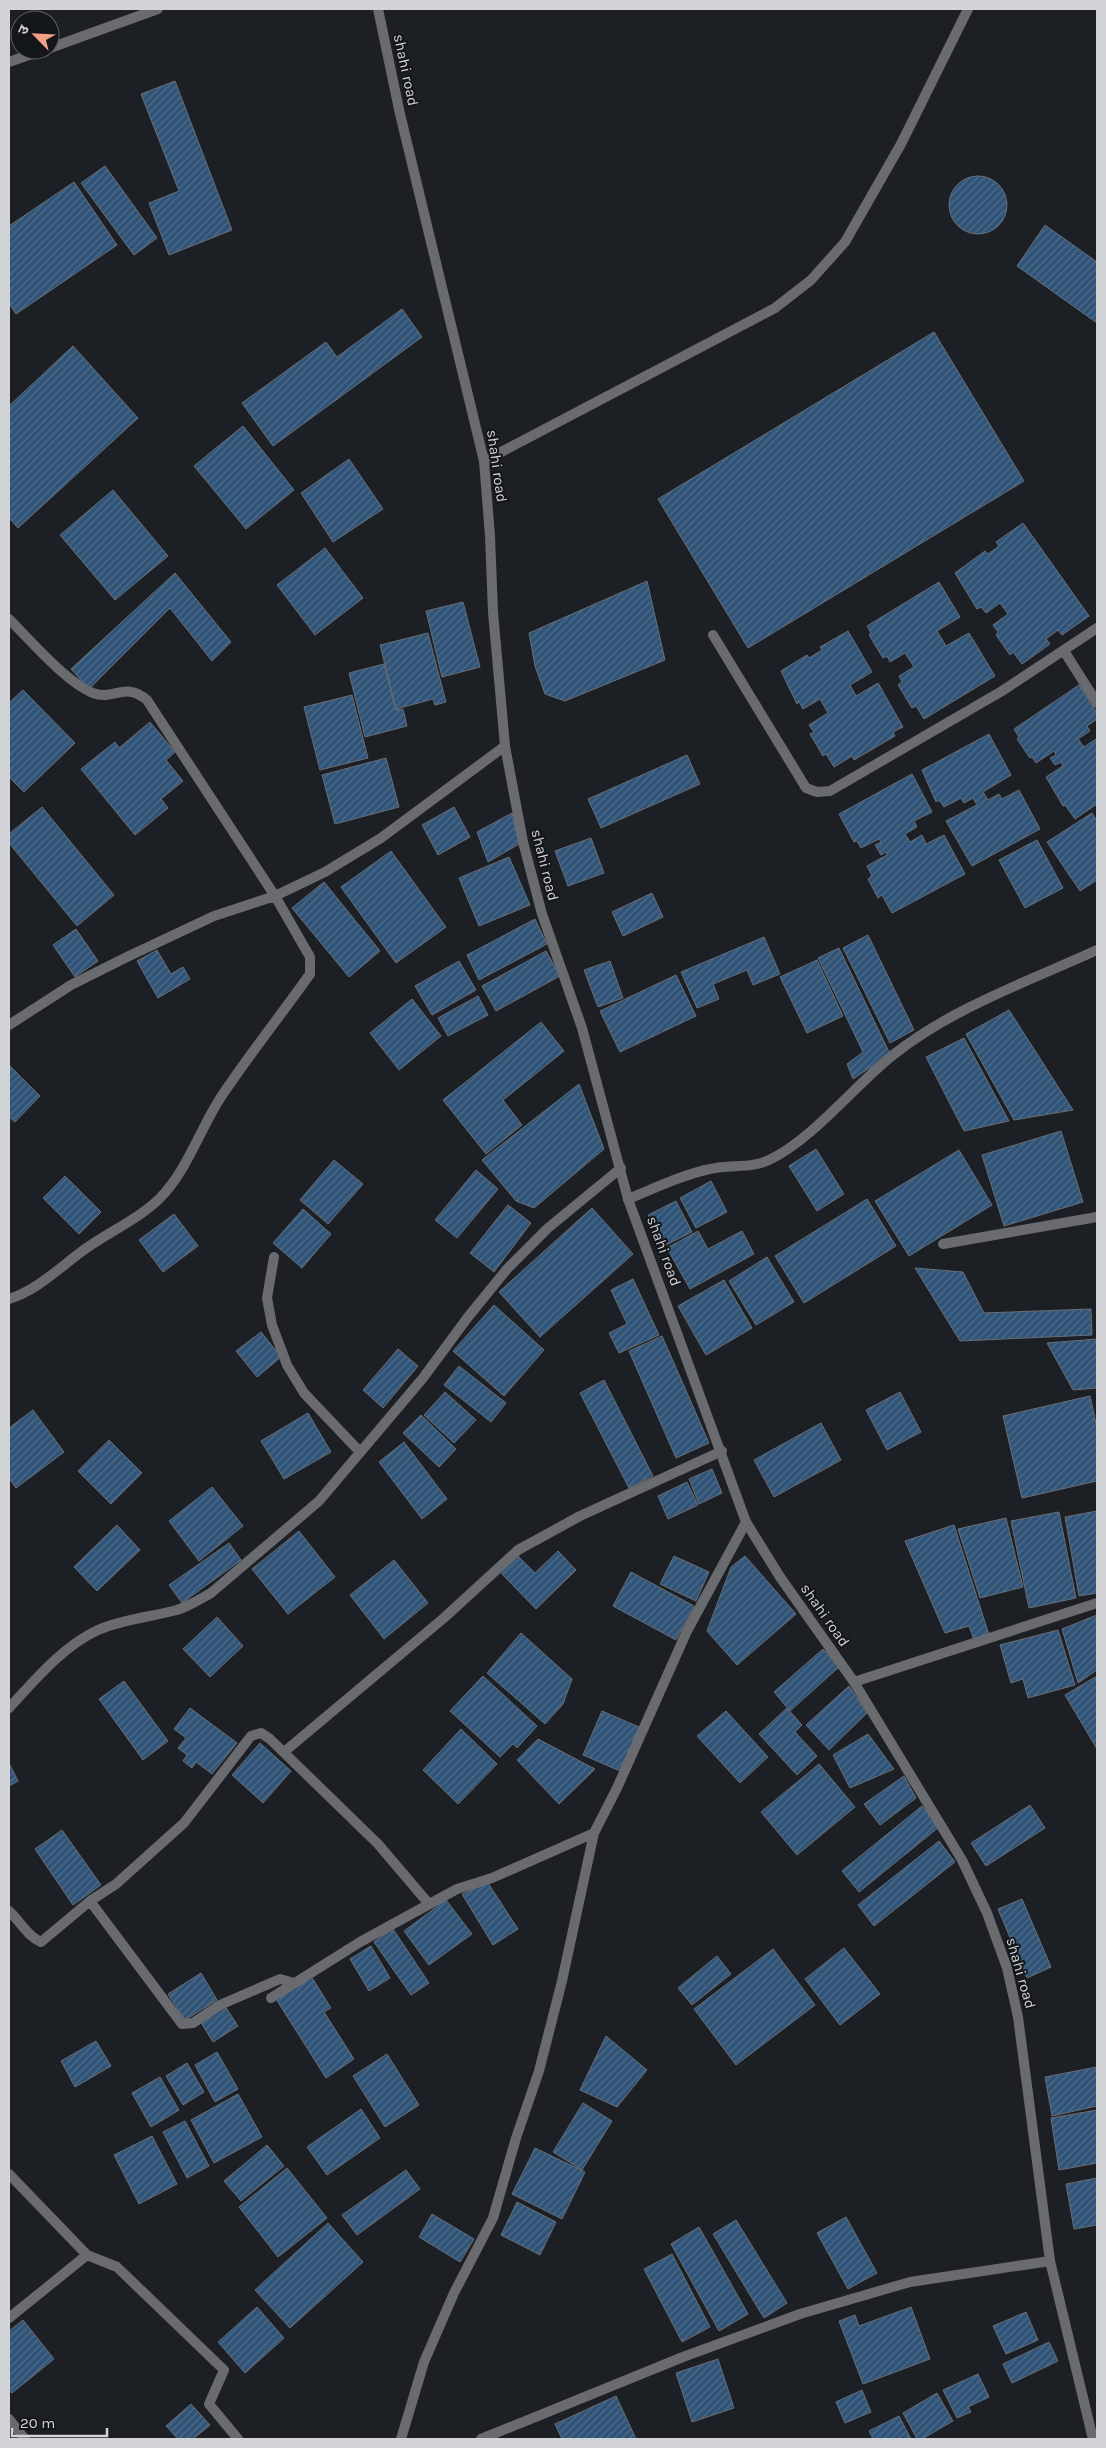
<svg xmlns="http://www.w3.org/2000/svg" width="1106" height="2448" font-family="Karla,'Noto Sans Devanagari',sans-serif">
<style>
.building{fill:url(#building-hatch);stroke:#6a6e74}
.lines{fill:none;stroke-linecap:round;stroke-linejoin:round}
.minor{stroke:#696b6e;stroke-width:10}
.tertiary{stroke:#696b6e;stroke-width:10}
.labels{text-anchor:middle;stroke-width:4;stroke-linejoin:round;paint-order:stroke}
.street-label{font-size:15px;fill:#d2d4d7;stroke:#13161a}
</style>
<defs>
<pattern id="building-hatch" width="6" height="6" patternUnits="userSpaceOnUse" patternTransform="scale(1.25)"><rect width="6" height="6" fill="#305478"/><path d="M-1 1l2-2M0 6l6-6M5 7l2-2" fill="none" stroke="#4d6c8a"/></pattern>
</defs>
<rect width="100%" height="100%" fill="#1c2024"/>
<!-- building -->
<path class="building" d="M 175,81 L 232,230 L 169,255 L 149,203 L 179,191 L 141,94 Z
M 105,166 L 157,238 L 134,255 L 81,183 Z
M949 205a29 29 0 1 1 58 0a29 29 0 1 1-58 0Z
M 74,182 L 117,245 L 16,314 L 9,303 L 9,226 Z
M 1045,225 L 1097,262 L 1097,323 L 1017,266 Z
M 402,309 L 422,337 L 273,446 L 242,403 L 326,342 L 337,357 Z
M 934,332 L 1024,481 L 748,648 L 658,499 Z
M 73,346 L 138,418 L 18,528 L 9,518 L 9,406 Z
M 243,426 L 294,490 L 246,529 L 194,466 Z
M 349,459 L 383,509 L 333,542 L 301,493 Z
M 113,490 L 168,556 L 115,600 L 60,535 Z
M 1023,523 L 1089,616 L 1062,635 L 1058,630 L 1046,639 L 1050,644 L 1022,664 L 1013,652 L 1010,655 L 996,635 L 998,632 L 993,625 L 1008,614 L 1000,603 L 986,613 L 981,607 L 977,609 L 955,573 L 985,551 L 988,554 L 999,546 L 996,542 Z
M 325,548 L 363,598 L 315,635 L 277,585 Z
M 175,573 L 231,642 L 212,661 L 170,608 L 89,689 L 71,669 Z
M 647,581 L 665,660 L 565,701 L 545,694 L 535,666 L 529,633 Z
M 939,582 L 960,617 L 937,631 L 946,646 L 969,633 L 995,676 L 924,719 L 916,706 L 912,708 L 898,685 L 902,682 L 899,676 L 914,667 L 905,653 L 890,662 L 887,656 L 883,658 L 869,635 L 871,633 L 867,626 Z
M 463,602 L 480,667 L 442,677 L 426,611 Z
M 848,631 L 872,672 L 850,685 L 856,696 L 878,683 L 903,727 L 893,732 L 895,736 L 854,760 L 852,756 L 834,767 L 826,754 L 823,756 L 810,734 L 814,732 L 809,725 L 828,713 L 820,699 L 803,709 L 799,702 L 797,704 L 781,671 L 807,655 L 809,658 L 822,650 L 820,647 Z
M 428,633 L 446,702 L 435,705 L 433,699 L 396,709 L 380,645 Z
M 384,664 L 396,710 L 403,709 L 407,726 L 365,737 L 349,673 Z
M 1079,685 L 1097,713 L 1097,719 L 1087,726 L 1090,731 L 1078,739 L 1084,747 L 1096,739 L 1097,741 L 1097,804 L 1075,819 L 1065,805 L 1063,806 L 1046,777 L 1063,766 L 1061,762 L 1055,765 L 1050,758 L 1056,755 L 1054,751 L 1036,763 L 1032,757 L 1030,758 L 1017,739 L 1019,737 L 1014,729 Z
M 23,690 L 75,743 L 24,792 L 9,777 L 9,703 Z
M 352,695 L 368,758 L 320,770 L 304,707 Z
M 150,722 L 175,752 L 166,760 L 183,781 L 161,799 L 168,808 L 135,835 L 81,769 L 115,742 L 119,748 Z
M 989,734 L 1011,775 L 983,792 L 988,800 L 999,794 L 1002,799 L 1019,790 L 1040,829 L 972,866 L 946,821 L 977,805 L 973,798 L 964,803 L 961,798 L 944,807 L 939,800 L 936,802 L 922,770 Z
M 687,755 L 700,784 L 601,828 L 588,799 Z
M 386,758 L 399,807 L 335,824 L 322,775 Z
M 912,774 L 932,812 L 914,821 L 917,827 L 905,834 L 910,842 L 922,835 L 926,844 L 944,835 L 965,874 L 892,913 L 882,895 L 878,898 L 868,879 L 872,876 L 867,866 L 887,855 L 886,852 L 881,855 L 875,845 L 881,842 L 879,839 L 861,848 L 857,841 L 854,842 L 839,814 Z
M 42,807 L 114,895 L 77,926 L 9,843 L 9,834 Z
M 454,807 L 470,837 L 438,855 L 422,825 Z
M 512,813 L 519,844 L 488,862 L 477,832 Z
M 1092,813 L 1097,821 L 1097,880 L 1080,891 L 1047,842 Z
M 591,838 L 604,873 L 568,886 L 555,851 Z
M 1037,840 L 1063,888 L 1025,908 L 999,860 Z
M 391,851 L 446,927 L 396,963 L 341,887 Z
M 509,857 L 530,905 L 479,926 L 459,878 Z
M 324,882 L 380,951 L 349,977 L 292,908 Z
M 652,893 L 663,917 L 623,936 L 612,912 Z
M 535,919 L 547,944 L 479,980 L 467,955 Z
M 76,929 L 98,961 L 75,977 L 53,945 Z
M 868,935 L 914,1030 L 890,1043 L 843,948 Z
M 764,937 L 780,974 L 753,985 L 747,970 L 713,984 L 719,999 L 697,1008 L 681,972 Z
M 839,948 L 890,1054 L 853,1079 L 847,1064 L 863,1052 L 818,958 Z
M 157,950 L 171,974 L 183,967 L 190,979 L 158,998 L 137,961 Z
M 546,951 L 560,976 L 496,1011 L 482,986 Z
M 817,960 L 843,1016 L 807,1033 L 780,977 Z
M 459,961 L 476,990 L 432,1015 L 415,986 Z
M 610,961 L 623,998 L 598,1007 L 584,970 Z
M 676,975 L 696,1016 L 620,1052 L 600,1011 Z
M 478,996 L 488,1015 L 448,1036 L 438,1018 Z
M 412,999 L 441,1036 L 399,1070 L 370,1033 Z
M 1009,1010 L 1073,1110 L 1014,1120 L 966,1034 Z
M 541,1022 L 564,1051 L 503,1100 L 522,1125 L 486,1154 L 443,1100 Z
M 964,1038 L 1009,1121 L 964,1131 L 926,1057 Z
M 9,1065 L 40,1096 L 15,1122 L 9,1117 Z
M 579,1084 L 604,1149 L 534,1208 L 516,1201 L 482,1160 Z
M 1061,1131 L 1083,1202 L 1004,1226 L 982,1155 Z
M 816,1149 L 844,1194 L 817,1211 L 789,1166 Z
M 959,1150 L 992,1205 L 909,1256 L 875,1201 Z
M 334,1160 L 363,1184 L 328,1224 L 300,1200 Z
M 476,1170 L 498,1189 L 457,1238 L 435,1220 Z
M 65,1176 L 101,1212 L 79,1234 L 43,1198 Z
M 711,1181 L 727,1212 L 696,1228 L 680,1198 Z
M 867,1199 L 896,1246 L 804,1303 L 775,1256 Z
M 676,1201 L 692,1232 L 664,1246 L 648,1215 Z
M 508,1205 L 531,1223 L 494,1272 L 470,1253 Z
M 592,1208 L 633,1254 L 540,1337 L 499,1292 Z
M 303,1209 L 331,1234 L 302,1268 L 273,1243 Z
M 174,1214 L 198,1246 L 163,1272 L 139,1240 Z
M 698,1231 L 708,1249 L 742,1231 L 754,1254 L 690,1289 L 667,1248 Z
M 767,1257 L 794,1302 L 756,1325 L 729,1281 Z
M 915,1268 L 963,1272 L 984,1313 L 1091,1309 L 1092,1335 L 960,1341 Z
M 633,1279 L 659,1335 L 619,1353 L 609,1333 L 627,1324 L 611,1290 Z
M 724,1280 L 752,1328 L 706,1355 L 678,1306 Z
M 494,1305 L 544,1350 L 504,1396 L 453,1351 Z
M 261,1332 L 281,1357 L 257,1377 L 236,1351 Z
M 662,1336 L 709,1443 L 676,1458 L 629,1351 Z
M 1097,1339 L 1097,1388 L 1073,1390 L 1047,1343 Z
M 398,1349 L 418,1366 L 383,1408 L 363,1390 Z
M 459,1366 L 506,1403 L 491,1422 L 444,1385 Z
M 604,1380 L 653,1476 L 629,1488 L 580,1393 Z
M 445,1392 L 476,1420 L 454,1443 L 424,1415 Z
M 900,1392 L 921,1432 L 887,1450 L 866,1410 Z
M 1090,1396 L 1097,1428 L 1097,1481 L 1022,1498 L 1003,1416 Z
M 33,1410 L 64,1452 L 16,1488 L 9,1478 L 9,1428 Z
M 308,1413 L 331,1452 L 284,1479 L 261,1441 Z
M 421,1415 L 456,1449 L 439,1467 L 403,1433 Z
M 821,1423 L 841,1460 L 774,1497 L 754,1460 Z
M 109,1440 L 142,1473 L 111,1504 L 78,1471 Z
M 404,1442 L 447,1499 L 422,1519 L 379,1462 Z
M 712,1469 L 722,1493 L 699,1504 L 689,1479 Z
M 687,1482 L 698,1505 L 668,1519 L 658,1496 Z
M 212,1487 L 243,1526 L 199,1561 L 169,1521 Z
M 1097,1511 L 1097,1593 L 1079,1596 L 1065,1517 Z
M 1059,1512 L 1076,1598 L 1029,1608 L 1011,1521 Z
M 1006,1518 L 1023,1587 L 980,1598 L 958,1529 Z
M 117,1525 L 140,1550 L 97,1591 L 74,1567 Z
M 954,1525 L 989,1635 L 974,1640 L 969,1626 L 945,1633 L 905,1541 Z
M 299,1531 L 335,1577 L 288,1614 L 252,1569 Z
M 229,1543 L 241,1560 L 182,1603 L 169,1585 Z
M 558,1551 L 576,1570 L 536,1609 L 500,1572 L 518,1556 L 535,1573 Z
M 674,1556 L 709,1572 L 696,1601 L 660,1584 Z
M 745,1556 L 796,1614 L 737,1665 L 707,1631 L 731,1567 Z
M 394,1560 L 428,1603 L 384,1639 L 350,1595 Z
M 631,1572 L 694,1606 L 676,1640 L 613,1606 Z
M 1097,1615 L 1097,1670 L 1078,1683 L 1062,1629 Z
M 217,1617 L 243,1646 L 210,1677 L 183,1649 Z
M 1058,1630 L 1075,1685 L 1028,1698 L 1023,1679 L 1011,1683 L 1000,1645 Z
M 521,1633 L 572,1679 L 563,1704 L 545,1724 L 487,1673 Z
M 823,1649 L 839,1667 L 790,1711 L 774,1692 Z
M 483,1676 L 537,1726 L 517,1748 L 513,1744 L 500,1757 L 450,1711 Z
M 1097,1676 L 1097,1749 L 1065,1695 Z
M 124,1681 L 168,1741 L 143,1760 L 99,1699 Z
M 849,1686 L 867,1713 L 829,1750 L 806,1725 Z
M 190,1708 L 237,1743 L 212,1774 L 196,1762 L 192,1768 L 183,1761 L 187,1755 L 178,1748 L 186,1738 L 174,1729 Z
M 787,1708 L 802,1725 L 795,1732 L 817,1756 L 797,1775 L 759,1734 Z
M 602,1711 L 639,1727 L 620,1771 L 583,1755 Z
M 726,1711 L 768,1757 L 740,1783 L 697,1736 Z
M 461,1729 L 497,1764 L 458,1804 L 423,1770 Z
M 868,1734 L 894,1769 L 850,1788 L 833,1755 Z
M 538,1739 L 595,1769 L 559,1804 L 517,1760 Z
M 260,1743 L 291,1771 L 263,1803 L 232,1775 Z
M 9,1763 L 18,1781 L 9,1786 Z
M 819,1764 L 855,1807 L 797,1855 L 761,1812 Z
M 904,1776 L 916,1798 L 880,1825 L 864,1804 Z
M 1030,1805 L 1045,1828 L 986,1866 L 971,1843 Z
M 922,1806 L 939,1827 L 859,1892 L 842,1871 Z
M 62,1830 L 101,1885 L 73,1905 L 35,1849 Z
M 939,1841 L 955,1862 L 874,1926 L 858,1905 Z
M 488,1883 L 518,1929 L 493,1945 L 462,1894 Z
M 1022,1899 L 1051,1967 L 1027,1978 L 998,1909 Z
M 446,1900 L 472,1934 L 429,1965 L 404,1931 Z
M 393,1929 L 429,1983 L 411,1995 L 374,1942 Z
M 371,1946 L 390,1978 L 369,1991 L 350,1959 Z
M 844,1948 L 880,1994 L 840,2025 L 805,1979 Z
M 773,1949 L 815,2005 L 736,2065 L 694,2009 Z
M 717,1956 L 731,1974 L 692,2005 L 678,1988 Z
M 201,1973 L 217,2000 L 185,2020 L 168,1994 Z
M 311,1976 L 331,2008 L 324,2012 L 354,2059 L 326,2078 L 276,1999 Z
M 225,2006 L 238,2026 L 213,2042 L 200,2021 Z
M 606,2036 L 647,2070 L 617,2107 L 580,2090 Z
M 96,2041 L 111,2066 L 75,2087 L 61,2061 Z
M 217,2052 L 238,2089 L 215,2102 L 195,2065 Z
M 387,2054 L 419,2105 L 385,2127 L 353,2076 Z
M 187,2063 L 204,2092 L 183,2105 L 166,2076 Z
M 1097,2067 L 1097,2106 L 1052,2116 L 1045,2077 Z
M 160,2077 L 179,2110 L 151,2127 L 132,2093 Z
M 238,2094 L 262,2137 L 214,2163 L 191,2120 Z
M 583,2103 L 612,2121 L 582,2170 L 553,2152 Z
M 361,2109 L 380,2138 L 327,2175 L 307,2147 Z
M 1097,2110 L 1097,2163 L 1059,2170 L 1051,2118 Z
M 185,2121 L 209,2166 L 187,2178 L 163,2132 Z
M 152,2136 L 177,2184 L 139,2204 L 114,2155 Z
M 267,2145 L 284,2166 L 241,2201 L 224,2181 Z
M 535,2148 L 585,2172 L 562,2219 L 512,2194 Z
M 287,2168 L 327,2218 L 278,2257 L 239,2207 Z
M 406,2170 L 420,2189 L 357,2235 L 342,2215 Z
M 1097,2178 L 1097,2225 L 1074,2229 L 1066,2184 Z
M 517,2202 L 556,2222 L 540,2255 L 501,2235 Z
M 432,2214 L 474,2239 L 460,2262 L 419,2237 Z
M 846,2217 L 877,2273 L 848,2289 L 817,2233 Z
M 736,2220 L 787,2303 L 764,2318 L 713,2234 Z
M 328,2223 L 363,2262 L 290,2328 L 255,2290 Z
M 699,2227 L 748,2314 L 719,2331 L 671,2244 Z
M 672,2254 L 710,2327 L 682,2342 L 644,2269 Z
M 257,2307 L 284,2338 L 245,2373 L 218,2342 Z
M 911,2307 L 930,2359 L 863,2384 L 839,2321 L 855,2315 L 859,2326 Z
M 1026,2312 L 1038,2340 L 1006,2354 L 993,2326 Z
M 23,2320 L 54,2359 L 12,2393 L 9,2390 L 9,2331 Z
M 1049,2342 L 1058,2361 L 1012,2383 L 1003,2364 Z
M 718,2359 L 734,2408 L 692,2422 L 676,2373 Z
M 978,2374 L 989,2397 L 968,2407 L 971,2412 L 957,2418 L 943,2390 Z
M 862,2390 L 871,2412 L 845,2423 L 836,2402 Z
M 937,2393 L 953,2421 L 922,2439 L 917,2439 L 903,2413 Z
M 616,2396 L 636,2439 L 562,2439 L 555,2424 Z
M 191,2404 L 210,2425 L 193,2439 L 178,2439 L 166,2426 Z
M 899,2416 L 911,2439 L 873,2439 L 869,2431 Z"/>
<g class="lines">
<!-- minor -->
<path class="minor" d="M 50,48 L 158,9
M 9,62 L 43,50
M 484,461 L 775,308 L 811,280 L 845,242 L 901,144 L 968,9
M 9,619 C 30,640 66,682 93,693 C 114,701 125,681 147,700 L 275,896 L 310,957 L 310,974 C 281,1015 249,1055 221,1097 C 200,1129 187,1171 160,1198 C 138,1220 106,1233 81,1252 C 58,1269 37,1290 9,1299
M 713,635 L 806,788 L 817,792 L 830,791 L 1002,691 L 1097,628
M 1064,651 L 1097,703
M 9,1025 L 71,985 L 129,956 L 214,916 L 275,896 L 325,872 L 381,838 L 505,746
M 628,1199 C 655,1188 682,1175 710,1169 C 730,1164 750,1169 769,1160 C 812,1140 855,1085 893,1055 C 952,1008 1029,981 1097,950
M 943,1244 L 1097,1217
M 274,1257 L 267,1298 L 272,1325 L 287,1365 L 304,1393 L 360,1452
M 9,1708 C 35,1680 63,1646 98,1630 C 123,1619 151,1617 177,1610 C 189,1606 200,1599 211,1593 L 319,1501 L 423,1378 L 468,1317 L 507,1269 L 548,1228 L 621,1168
M 284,1752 L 445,1617 L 518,1550 L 580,1516 L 722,1451
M 90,1901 L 182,2024 L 193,2023 L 220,2005 L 280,1979 L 294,1983
M 9,1911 C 20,1921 28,1937 41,1942 L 90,1901 L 116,1884 L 184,1823 L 251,1736 L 261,1733 L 270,1739 L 378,1844 L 429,1904
M 271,1998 L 360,1942 L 457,1889 L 492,1878 L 594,1833
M 9,2174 L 87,2255 L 117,2267 L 224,2370 L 209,2404 L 238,2439
M 9,2318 L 87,2255
M 9,2419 L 25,2439
M 401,2439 L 424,2362 L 454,2293 L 493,2218 L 516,2138 L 539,2071 L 562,1981 L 594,1833 L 617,1788 L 687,1631 L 746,1522
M 481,2439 L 683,2357 L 800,2314 L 910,2282 L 1050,2261"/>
<!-- tertiary -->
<path class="tertiary" d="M 378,9 L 400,114 L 484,461 L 490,536 L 493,612 L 505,746 L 523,842 L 542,914 L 582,1028 L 628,1199 L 746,1522 L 780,1577 L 854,1682 L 962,1860 L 987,1913 L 1007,1968 L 1018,2017 L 1050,2261 L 1093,2439
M 854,1682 L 1097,1603"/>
</g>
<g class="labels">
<!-- street labels -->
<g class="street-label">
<text transform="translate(406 70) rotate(78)" y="5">shahi road</text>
<text transform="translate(497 466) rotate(82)" y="5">shahi road</text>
<text transform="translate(545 865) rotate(76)" y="5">shahi road</text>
<text transform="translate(664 1251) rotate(70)" y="5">shahi road</text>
<text transform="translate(825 1615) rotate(55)" y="5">shahi road</text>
<text transform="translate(1021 1973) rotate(74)" y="5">shahi road</text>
</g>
</g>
<!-- border -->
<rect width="1106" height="2448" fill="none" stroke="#d2d4d7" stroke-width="20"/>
<!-- north arrow -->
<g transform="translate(35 35) rotate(294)"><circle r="24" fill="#13161a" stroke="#5f6266"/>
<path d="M0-4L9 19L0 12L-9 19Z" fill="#f39f83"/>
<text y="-8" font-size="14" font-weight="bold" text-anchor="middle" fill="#d2d4d7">उ</text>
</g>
<!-- scale -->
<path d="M12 2428v8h95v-8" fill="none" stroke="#d2d4d7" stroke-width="2.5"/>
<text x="20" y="2428" font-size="15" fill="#d2d4d7" stroke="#13161a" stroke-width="4" paint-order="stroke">20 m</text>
</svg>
